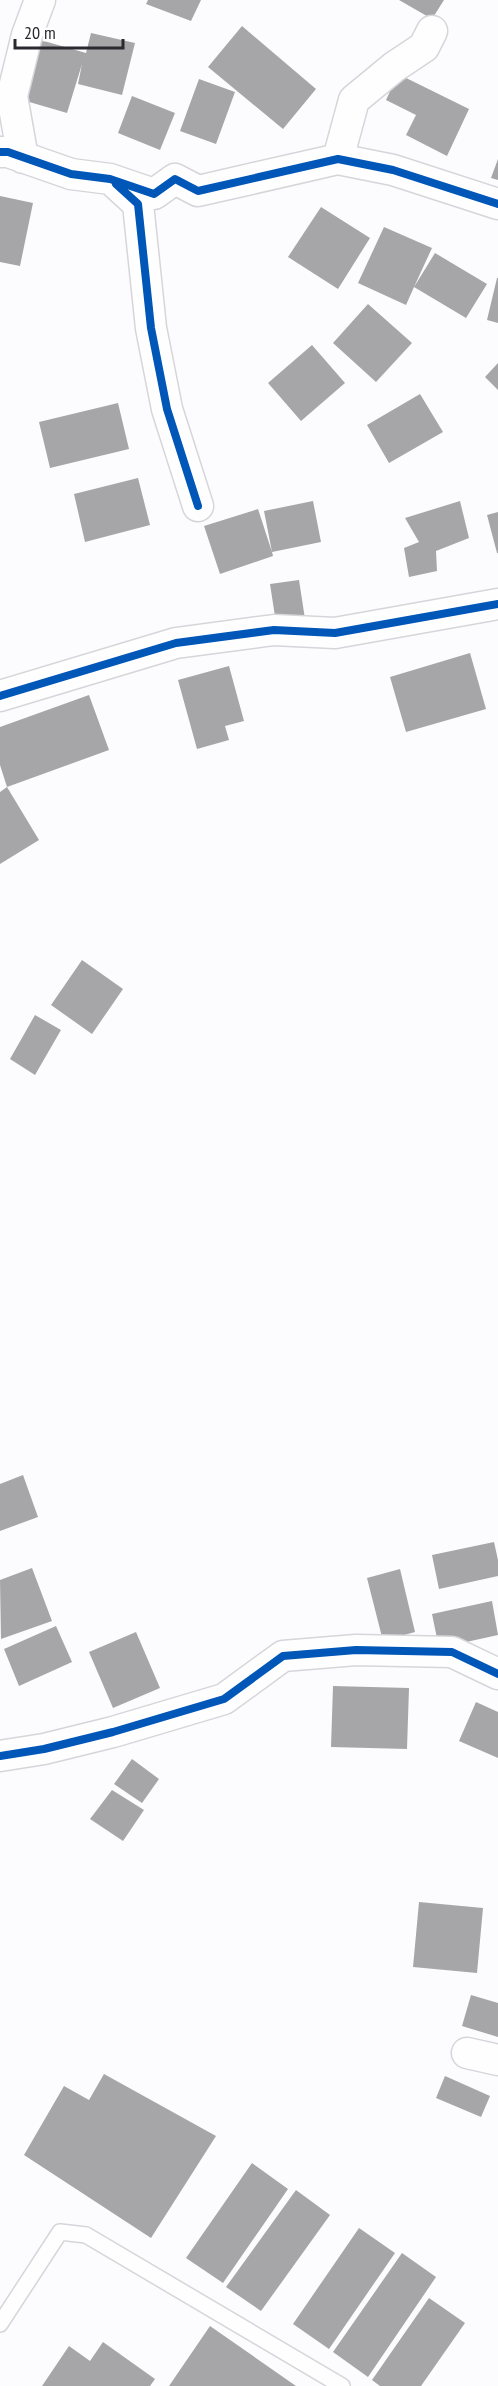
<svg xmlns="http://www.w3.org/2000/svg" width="498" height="2386" font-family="'PT Sans Narrow',sans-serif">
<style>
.building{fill:#a6a6a9}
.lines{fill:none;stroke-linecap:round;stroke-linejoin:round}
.service-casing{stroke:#d6d5da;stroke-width:18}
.minor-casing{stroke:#d6d5da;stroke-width:33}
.service{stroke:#fffeff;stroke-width:15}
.minor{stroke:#fffeff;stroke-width:30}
.cycleway-casing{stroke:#fff;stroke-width:11}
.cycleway{stroke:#0057b8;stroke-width:8}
</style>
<rect width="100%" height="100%" fill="#fcfbfd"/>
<!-- building -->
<path class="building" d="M 148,0 L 201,0 L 191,21 L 146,4 Z
M 399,0 L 444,0 L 432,19 Z
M 242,26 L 316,89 L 283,129 L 208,67 Z
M 91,33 L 135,43 L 122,95 L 78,84 L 82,64 L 67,113 L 19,99 L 37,39 L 86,53 Z
M 398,74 L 469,109 L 447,156 L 406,135 L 416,115 L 386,100 Z
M 199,79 L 235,92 L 216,144 L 180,131 Z
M 132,96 L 175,113 L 160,150 L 118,133 Z
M 498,159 L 498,180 L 491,178 Z
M 0,196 L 33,203 L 20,266 L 0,262 Z
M 321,207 L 370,238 L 338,289 L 288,257 Z
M 384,227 L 432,248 L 414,287 L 435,253 L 487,284 L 466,318 L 414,287 L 406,305 L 358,283 Z
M 497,278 L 498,278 L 498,323 L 487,320 Z
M 368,304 L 412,343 L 376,382 L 333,343 Z
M 312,345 L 345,383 L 301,421 L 268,383 Z
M 498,363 L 498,390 L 485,377 Z
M 420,394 L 443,432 L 389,463 L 367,425 Z
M 118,403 L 129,449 L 50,468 L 39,422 Z
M 138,478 L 150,525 L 85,542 L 74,494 Z
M 313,501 L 321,542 L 272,552 L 273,556 L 220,574 L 204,526 L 258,509 L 272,552 L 264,511 Z
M 460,501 L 469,538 L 436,551 L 437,571 L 409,577 L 404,548 L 419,542 L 405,518 Z
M 498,512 L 498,553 L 497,553 L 487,515 Z
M 299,580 L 305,619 L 276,623 L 270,584 Z
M 470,653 L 486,709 L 406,732 L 390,677 Z
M 229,666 L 244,721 L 225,726 L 229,740 L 197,749 L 178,680 Z
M 89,695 L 109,750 L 7,787 L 0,765 L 0,727 Z
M 7,787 L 39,840 L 0,864 L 0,792 Z
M 82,960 L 123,989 L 92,1034 L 51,1005 Z
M 35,1015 L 61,1030 L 35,1075 L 10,1059 Z
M 23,1475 L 38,1517 L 0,1531 L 0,1484 Z
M 494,1542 L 498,1560 L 498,1576 L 439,1589 L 432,1555 Z
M 32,1568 L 52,1621 L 1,1639 L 0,1580 Z
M 400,1569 L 415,1632 L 383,1641 L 367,1578 Z
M 492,1601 L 498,1635 L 439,1648 L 432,1614 Z
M 56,1626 L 72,1662 L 19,1686 L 4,1649 Z
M 136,1632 L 160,1688 L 113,1708 L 89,1652 Z
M 333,1686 L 409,1688 L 407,1749 L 331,1747 Z
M 476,1702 L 498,1712 L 498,1758 L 459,1741 Z
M 132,1759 L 159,1779 L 142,1803 L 114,1784 Z
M 112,1790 L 144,1810 L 123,1841 L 90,1819 Z
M 419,1902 L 483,1908 L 477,1973 L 413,1967 Z
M 471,1995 L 498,2003 L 498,2037 L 462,2026 Z
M 104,2074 L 216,2136 L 151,2238 L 24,2155 L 64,2086 L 89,2100 Z
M 445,2076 L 490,2096 L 481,2117 L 436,2098 Z
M 252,2163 L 288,2189 L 223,2283 L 186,2258 Z
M 296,2190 L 330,2215 L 261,2311 L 226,2287 Z
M 359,2228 L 395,2253 L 329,2349 L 293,2324 Z
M 402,2253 L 436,2277 L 368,2377 L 333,2352 Z
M 429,2298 L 465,2323 L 421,2386 L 380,2386 L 372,2380 Z
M 210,2326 L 296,2386 L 169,2386 Z
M 103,2342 L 155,2379 L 150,2386 L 42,2386 L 69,2346 L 90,2361 Z"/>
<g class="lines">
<defs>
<path id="service" d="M 0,2324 L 60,2232 L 86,2235 L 342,2386"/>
<path id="minor" d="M 0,152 L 8,152 L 71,174 L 110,179 L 154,194 L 175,179 L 198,191 L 338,159 L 393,170 L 498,204
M 23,158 L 12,96 L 27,35 L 40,0
M 338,159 L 354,100 L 394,67 L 424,47 L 432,31
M 114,182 L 138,204 L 151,328 L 167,409 L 198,506
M 0,696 L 176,643 L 274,630 L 335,633 L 498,604
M 0,1756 L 44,1749 L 113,1732 L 224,1699 L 283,1656 L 356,1650 L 452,1652 L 498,1674
M 467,2053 L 498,2060"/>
</defs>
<!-- service casing -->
<use href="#service" class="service-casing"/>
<!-- minor casing -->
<use href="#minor" class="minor-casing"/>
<!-- service -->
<use href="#service" class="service"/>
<!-- minor -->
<use href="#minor" class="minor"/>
<defs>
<path id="cycleway" d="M 0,152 L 8,152 L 71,174 L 110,179 L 154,194 L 175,179 L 198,191 L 338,159 L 393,170 L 498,204
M 116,184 L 138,204 L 151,328 L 167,409 L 198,506
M 0,696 L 176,643 L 274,630 L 335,633 L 498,604
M 0,1756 L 44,1749 L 113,1732 L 224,1699 L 283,1656 L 356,1650 L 452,1652 L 498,1674"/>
</defs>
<!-- cycleway casing -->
<use href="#cycleway" class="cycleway-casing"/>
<!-- cycleway -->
<use href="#cycleway" class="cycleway"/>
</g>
<!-- scale -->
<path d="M15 39v9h108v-9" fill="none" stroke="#2a2930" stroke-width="3"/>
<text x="24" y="39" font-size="18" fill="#2a2930" stroke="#ffffff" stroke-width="4.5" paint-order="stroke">20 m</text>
</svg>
